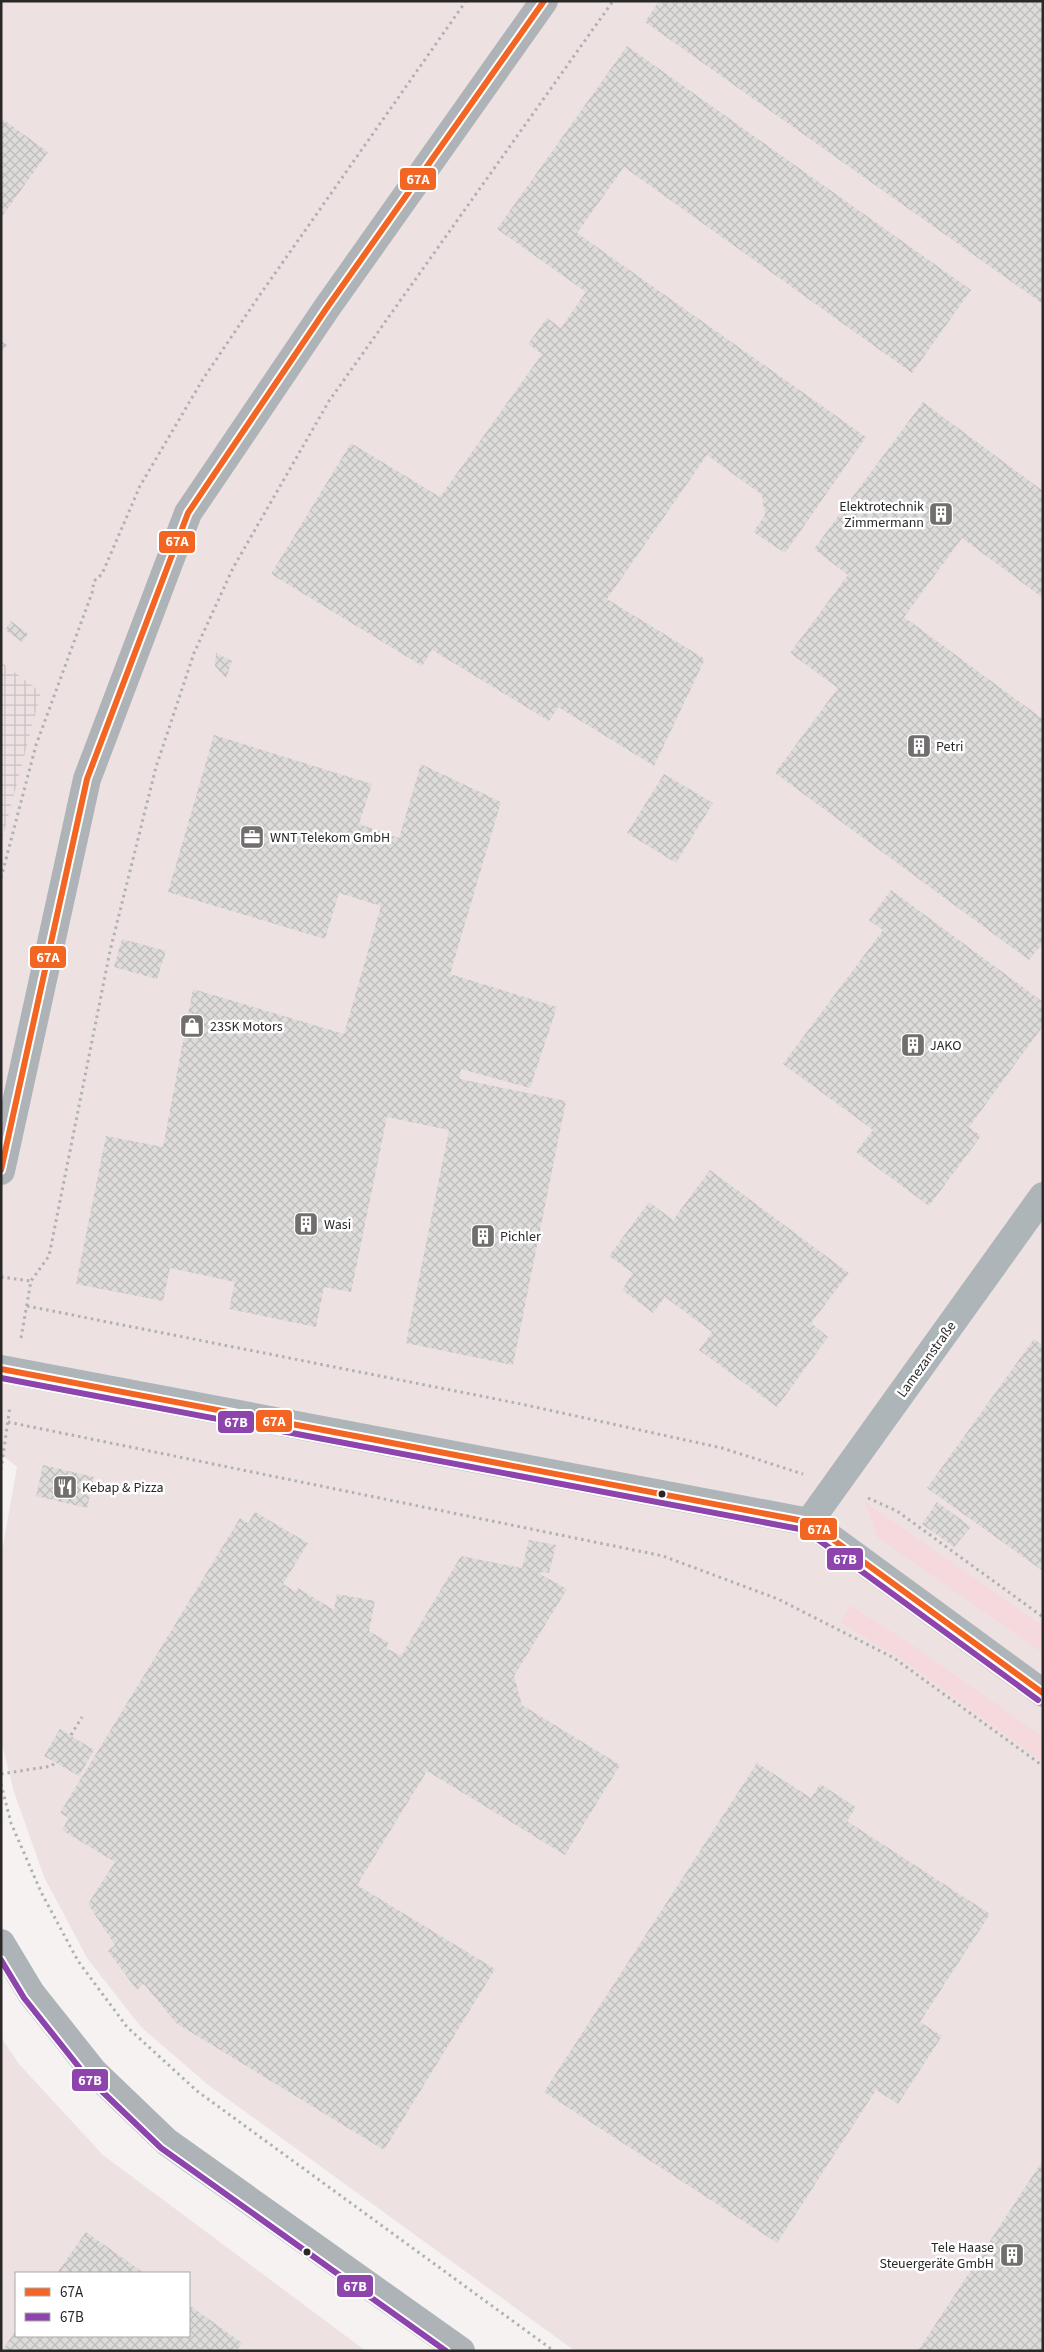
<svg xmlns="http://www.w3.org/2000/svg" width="1044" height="2352" font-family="'Source Sans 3',sans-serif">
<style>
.built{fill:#ede1e2;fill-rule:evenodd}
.industrial{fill:url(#industrial-grid)}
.grass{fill:#f5d9dd}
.building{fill:url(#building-cross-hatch)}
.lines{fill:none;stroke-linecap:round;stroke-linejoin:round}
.path{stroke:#b0b1b4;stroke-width:3;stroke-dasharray:2.5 4;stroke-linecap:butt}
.minor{stroke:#aeb5b8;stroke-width:28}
.secondary{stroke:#adb3b6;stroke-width:28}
.bus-1-casing{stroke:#fff;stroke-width:10}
.bus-2-casing{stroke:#fff;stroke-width:10}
.bus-1{stroke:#f26522;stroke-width:6}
.bus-2{stroke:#8e44ad;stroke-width:6}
.bus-dot{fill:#2a2727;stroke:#fff;stroke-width:2}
.labels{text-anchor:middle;stroke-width:5;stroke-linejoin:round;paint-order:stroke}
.poi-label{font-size:14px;fill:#2a2727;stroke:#fff;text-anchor:start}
.street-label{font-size:14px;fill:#2a2727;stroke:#fff}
.line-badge{stroke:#fff;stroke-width:2}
.badge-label{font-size:14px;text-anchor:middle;font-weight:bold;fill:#fff}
</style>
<defs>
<pattern id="industrial-grid" width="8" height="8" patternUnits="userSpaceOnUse" patternTransform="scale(1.25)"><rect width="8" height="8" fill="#ede1e2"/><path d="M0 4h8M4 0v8" fill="none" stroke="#cbc1c2"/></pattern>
<pattern id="building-cross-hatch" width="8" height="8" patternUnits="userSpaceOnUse" patternTransform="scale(1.25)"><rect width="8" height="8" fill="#dedbdb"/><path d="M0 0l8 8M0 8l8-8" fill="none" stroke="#bfbcbc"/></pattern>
</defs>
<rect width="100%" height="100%" fill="#f7f2f2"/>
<!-- built -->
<path class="built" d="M 1,1 L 1043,1 L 1043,2351 L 575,2351 L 207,2084 L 141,2027 L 87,1958 L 44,1877 L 14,1792 L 1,1740 L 1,1557 L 17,1467 L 1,1454 Z
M 1,2037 L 19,2064 L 103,2155 L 366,2351 L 1,2351 ZM 16,2273 L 189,2273 L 189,2336 L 16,2336 Z"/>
<!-- industrial -->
<path class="industrial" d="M 1,662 L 41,692 L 1,844 Z"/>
<!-- grass -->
<path class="grass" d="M 865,1502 L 1043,1626 L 1043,1653 L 878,1538 Z
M 850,1605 L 912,1645 L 1043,1737 L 1043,1762 L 900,1658 L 841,1623 Z"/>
<!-- building -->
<path class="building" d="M 659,1 L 1043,1 L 1043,304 L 645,22 Z
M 627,46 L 971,290 L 912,373 L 624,167 L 577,233 L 866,437 L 785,553 L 753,532 L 765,515 L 762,495 L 707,455 L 607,599 L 705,659 L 654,766 L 558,707 L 549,721 L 432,650 L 422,666 L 271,574 L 351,443 L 440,497 L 542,354 L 528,344 L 547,318 L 561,328 L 586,292 L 497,229 Z
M 1,118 L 48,152 L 1,218 Z
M 1,341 L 7,345 L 1,353 Z
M 923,402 L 1043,491 L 1043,598 L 962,538 L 904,617 L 1043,719 L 1043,943 L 1029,960 L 775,773 L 838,688 L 790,653 L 848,575 L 814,549 Z
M 11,621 L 28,634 L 22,642 L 5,630 Z
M 216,653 L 232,661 L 226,678 L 215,666 Z
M 214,735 L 372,784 L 359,824 L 399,838 L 421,764 L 501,802 L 450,974 L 557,1007 L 530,1088 L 461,1069 L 460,1079 L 566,1101 L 513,1365 L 406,1343 L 449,1130 L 387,1117 L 351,1292 L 324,1287 L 316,1327 L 229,1309 L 235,1282 L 170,1268 L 163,1301 L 76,1284 L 106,1136 L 163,1147 L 193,989 L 344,1034 L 381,906 L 339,893 L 325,939 L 168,892 Z
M 664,774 L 713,803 L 676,863 L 627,833 Z
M 891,890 L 1043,1002 L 1043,1026 L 969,1127 L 981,1136 L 929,1206 L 856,1152 L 873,1130 L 783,1064 L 883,930 L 869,920 Z
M 122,939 L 166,951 L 157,979 L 114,967 Z
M 710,1170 L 849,1273 L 811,1323 L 828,1337 L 777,1407 L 699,1350 L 712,1332 L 665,1297 L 653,1313 L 622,1290 L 633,1273 L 609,1256 L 649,1202 L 673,1220 Z
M 1034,1339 L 1043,1345 L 1043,1571 L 927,1488 Z
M 43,1465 L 94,1477 L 87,1508 L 36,1496 Z
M 937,1502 L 971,1527 L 954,1547 L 922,1524 Z
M 255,1512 L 308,1543 L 283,1584 L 296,1592 L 298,1588 L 334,1610 L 337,1594 L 375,1601 L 369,1631 L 389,1643 L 386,1648 L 401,1656 L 461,1556 L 522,1568 L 529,1540 L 556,1545 L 549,1573 L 541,1572 L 540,1574 L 567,1589 L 514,1676 L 522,1705 L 620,1765 L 565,1855 L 427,1771 L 357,1885 L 495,1969 L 384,2150 L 176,2023 L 144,1984 L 137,1990 L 108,1951 L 115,1945 L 88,1904 L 115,1862 L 62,1830 L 69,1818 L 60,1813 L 240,1518 L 248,1523 Z
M 60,1729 L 94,1750 L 79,1776 L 44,1756 Z
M 757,1763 L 811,1798 L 820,1784 L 856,1807 L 847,1821 L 990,1914 L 920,2022 L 942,2036 L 898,2104 L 876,2090 L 777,2243 L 544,2092 Z
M 1043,2160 L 1043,2351 L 918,2351 Z
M 86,2232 L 144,2273 L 57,2273 Z
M 189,2305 L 242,2343 L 237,2351 L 2,2351 L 16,2330 L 16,2336 L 189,2336 Z"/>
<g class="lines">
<!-- path -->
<path class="path" d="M 1,878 L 36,745 L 92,593 L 94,581 L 102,574 L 140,486 L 203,379 L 257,299 L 466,1
M 1,1277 L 31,1281
M 27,1306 L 521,1404 L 722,1448 L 803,1474
M 21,1338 L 31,1281 L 49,1256 L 110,951 L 156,767 L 194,653 L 233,568 L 329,401 L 613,1
M 8,1422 L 663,1556 L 778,1599 L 894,1658 L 1043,1766
M 1,1470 L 10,1406
M 868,1498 L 897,1511 L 1043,1617
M 71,1735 L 82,1717
M 1,1774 L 52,1766 L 55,1762
M 1,1784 L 11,1823 L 41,1892 L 78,1961 L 127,2027 L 197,2091 L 554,2351"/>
<!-- minor -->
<path class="minor" d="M 1,1369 L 809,1522 L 1043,1693
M 809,1522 L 1043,1196"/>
<!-- secondary -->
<path class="secondary" d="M 1,1171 L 87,779 L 188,513 L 326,309 L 544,1
M 1,1943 L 31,1993 L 93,2071 L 167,2142 L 461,2351"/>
<defs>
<path id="bus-1" d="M 1,1170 L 87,779 L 188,513 L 326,309 L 544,1
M 1,1369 L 809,1522 L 1043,1693"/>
<path id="bus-2" d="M 1,1378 L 805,1530 L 1038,1700
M 1,1960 L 24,1998 L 86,2076 L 161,2148 L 446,2351"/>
</defs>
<!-- bus-1 casing -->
<use href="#bus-1" class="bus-1-casing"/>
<!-- bus-2 casing -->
<use href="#bus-2" class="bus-2-casing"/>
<!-- bus-1 -->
<use href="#bus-1" class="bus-1"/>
<!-- bus-2 -->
<use href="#bus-2" class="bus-2"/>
</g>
<!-- icons -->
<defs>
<symbol id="building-square" viewBox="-11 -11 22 22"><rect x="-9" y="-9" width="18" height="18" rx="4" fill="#726e6e" stroke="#fff"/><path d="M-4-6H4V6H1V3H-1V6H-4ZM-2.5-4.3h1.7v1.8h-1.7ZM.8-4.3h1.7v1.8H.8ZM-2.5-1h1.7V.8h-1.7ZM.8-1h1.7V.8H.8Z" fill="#fff"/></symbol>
<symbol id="office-square" viewBox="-11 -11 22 22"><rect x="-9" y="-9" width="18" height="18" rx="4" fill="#726e6e" stroke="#fff"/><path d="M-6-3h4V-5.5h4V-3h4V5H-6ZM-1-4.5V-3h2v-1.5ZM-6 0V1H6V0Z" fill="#fff"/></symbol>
<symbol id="shop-square" viewBox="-11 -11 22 22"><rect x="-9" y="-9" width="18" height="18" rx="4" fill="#726e6e" stroke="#fff"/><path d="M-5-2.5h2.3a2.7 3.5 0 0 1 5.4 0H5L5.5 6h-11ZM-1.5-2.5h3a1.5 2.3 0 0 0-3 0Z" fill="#fff"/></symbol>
<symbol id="restaurant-square" viewBox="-11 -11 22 22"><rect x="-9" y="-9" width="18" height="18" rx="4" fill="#726e6e" stroke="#fff"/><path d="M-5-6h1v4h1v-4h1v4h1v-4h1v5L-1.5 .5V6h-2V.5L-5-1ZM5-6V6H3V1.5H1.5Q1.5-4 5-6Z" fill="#fff"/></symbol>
</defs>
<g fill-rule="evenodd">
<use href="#building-square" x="927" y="500" width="28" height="28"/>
<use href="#building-square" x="905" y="732" width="28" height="28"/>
<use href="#office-square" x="238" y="823" width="28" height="28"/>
<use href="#shop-square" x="178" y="1012" width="28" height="28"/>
<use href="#building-square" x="899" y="1031" width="28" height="28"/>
<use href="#building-square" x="292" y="1210" width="28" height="28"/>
<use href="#building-square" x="469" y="1222" width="28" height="28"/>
<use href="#restaurant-square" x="51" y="1473" width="28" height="28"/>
<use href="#building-square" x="998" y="2241" width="28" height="28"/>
</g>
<!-- markers -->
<g class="bus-dot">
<circle cx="662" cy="1494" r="4.5"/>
<circle cx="307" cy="2252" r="4.5"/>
</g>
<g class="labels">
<!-- poi labels -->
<g class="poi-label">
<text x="924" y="511" text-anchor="end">Elektrotechnik<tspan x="924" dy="16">Zimmermann</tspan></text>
<text x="936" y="751">Petri</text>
<text x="270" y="842">WNT Telekom GmbH</text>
<text x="210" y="1031">23SK Motors</text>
<text x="930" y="1050">JAKO</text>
<text x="324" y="1229">Wasi</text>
<text x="500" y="1241">Pichler</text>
<text x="82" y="1492">Kebap &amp; Pizza</text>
<text x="994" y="2252" text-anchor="end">Tele Haase<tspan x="994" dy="16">Steuergeräte GmbH</tspan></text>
</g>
<!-- street labels -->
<g class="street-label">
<text transform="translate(926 1359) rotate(-54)" y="5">Lamezanstraße</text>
</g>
</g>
<g class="line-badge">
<rect x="399" y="167" width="38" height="24" rx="5" fill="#f26522"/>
<rect x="158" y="530" width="38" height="24" rx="5" fill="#f26522"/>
<rect x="29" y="945" width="38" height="24" rx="5" fill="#f26522"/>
<rect x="255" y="1409" width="38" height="24" rx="5" fill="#f26522"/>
<rect x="217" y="1410" width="38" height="24" rx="5" fill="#8e44ad"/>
<rect x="799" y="1517" width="39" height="24" rx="5" fill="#f26522"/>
<rect x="826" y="1547" width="38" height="24" rx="5" fill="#8e44ad"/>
<rect x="71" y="2068" width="38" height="24" rx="5" fill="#8e44ad"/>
<rect x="336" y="2274" width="38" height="24" rx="5" fill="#8e44ad"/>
</g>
<g class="badge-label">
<text x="418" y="184">67A</text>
<text x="177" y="546">67A</text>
<text x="48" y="962">67A</text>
<text x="274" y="1426">67A</text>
<text x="236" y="1427">67B</text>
<text x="819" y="1534">67A</text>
<text x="845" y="1564">67B</text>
<text x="90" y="2085">67B</text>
<text x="355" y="2291">67B</text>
</g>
<!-- border -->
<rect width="1044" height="2352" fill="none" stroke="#2a2727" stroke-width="5"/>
<!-- legend -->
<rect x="15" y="2272" width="175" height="65" fill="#ffffff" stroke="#aaa9a9"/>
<rect x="25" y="2288" width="25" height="8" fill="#f26522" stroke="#aaa9a9"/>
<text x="60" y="2297" font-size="15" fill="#2a2727">67A</text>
<rect x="25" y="2313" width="25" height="8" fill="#8e44ad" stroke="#aaa9a9"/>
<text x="60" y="2322" font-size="15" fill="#2a2727">67B</text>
</svg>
